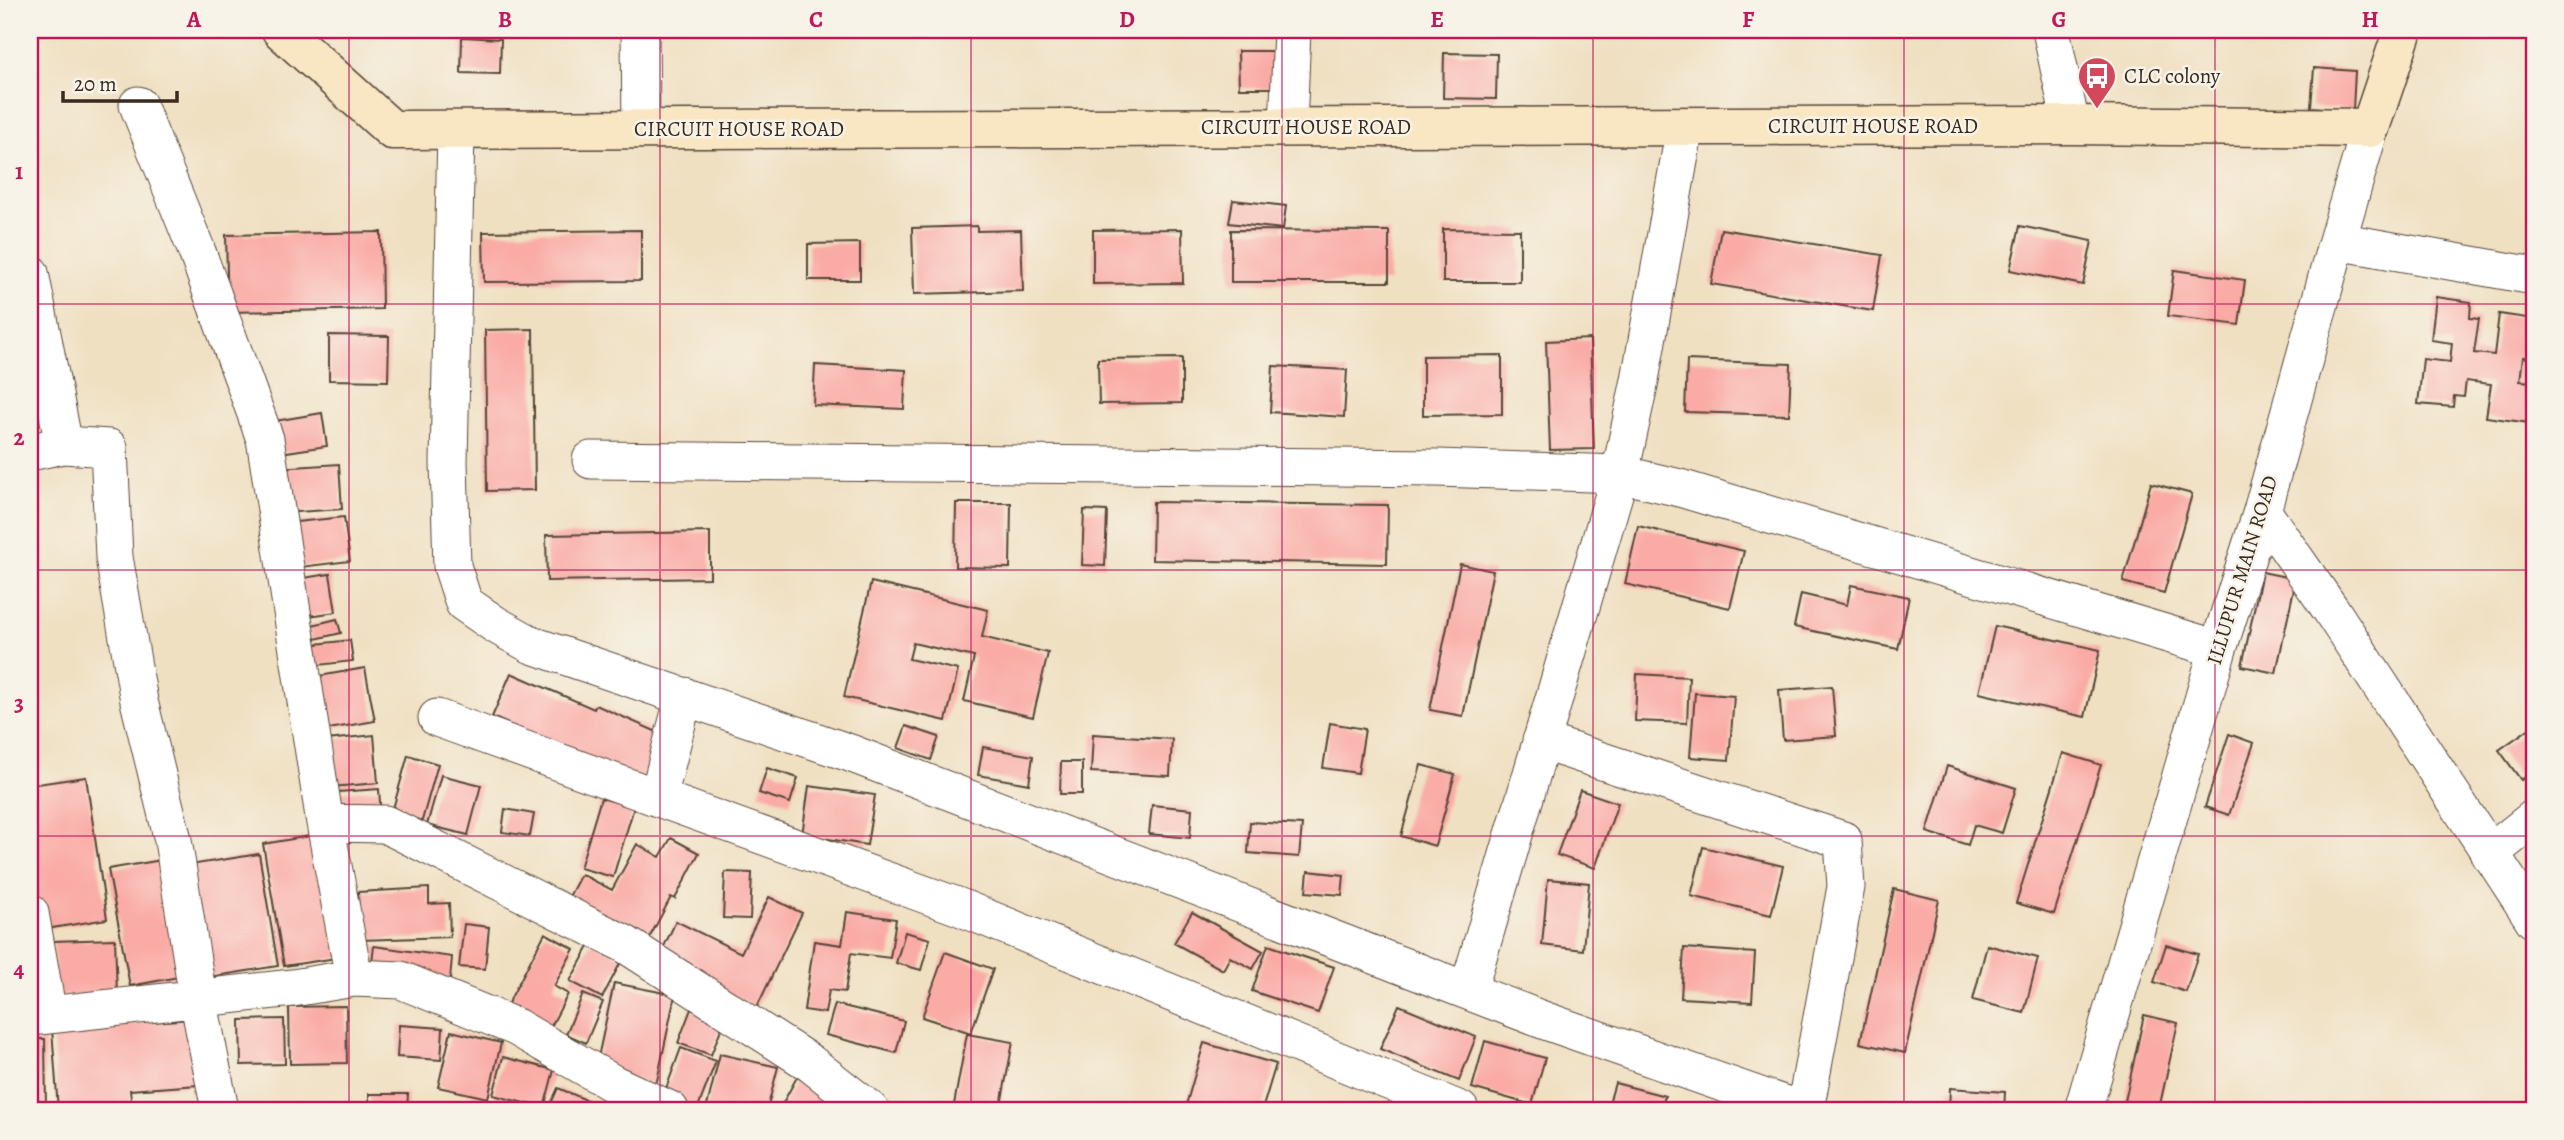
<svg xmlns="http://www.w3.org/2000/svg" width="2564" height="1140" font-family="Alegreya,serif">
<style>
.building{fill:#faaba6}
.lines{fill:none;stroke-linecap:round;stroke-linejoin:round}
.street-casing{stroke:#564537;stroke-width:39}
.secondary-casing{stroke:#564537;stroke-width:41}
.street{stroke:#fff;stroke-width:37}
.secondary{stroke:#f9e7c3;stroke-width:38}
.grid{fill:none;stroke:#c2185b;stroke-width:2;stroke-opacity:0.55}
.labels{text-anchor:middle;stroke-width:5;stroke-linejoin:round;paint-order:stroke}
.poi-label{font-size:21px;fill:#3b2a1e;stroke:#f7f3e8;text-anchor:start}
.street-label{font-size:21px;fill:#3b2a1e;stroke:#f7f3e8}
.neatline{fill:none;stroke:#c2185b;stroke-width:2.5}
.grid-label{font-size:23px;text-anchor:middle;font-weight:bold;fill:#c2185b}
</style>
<rect width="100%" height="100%" fill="#f7f3e8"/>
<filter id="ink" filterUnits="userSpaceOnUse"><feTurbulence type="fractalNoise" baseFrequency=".0143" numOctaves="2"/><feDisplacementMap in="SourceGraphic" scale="14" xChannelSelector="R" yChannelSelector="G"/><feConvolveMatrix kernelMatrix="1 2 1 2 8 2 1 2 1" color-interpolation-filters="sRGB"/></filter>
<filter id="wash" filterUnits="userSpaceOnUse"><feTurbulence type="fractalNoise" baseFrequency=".00686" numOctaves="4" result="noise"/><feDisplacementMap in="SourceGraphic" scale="28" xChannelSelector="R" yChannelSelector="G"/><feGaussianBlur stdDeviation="1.57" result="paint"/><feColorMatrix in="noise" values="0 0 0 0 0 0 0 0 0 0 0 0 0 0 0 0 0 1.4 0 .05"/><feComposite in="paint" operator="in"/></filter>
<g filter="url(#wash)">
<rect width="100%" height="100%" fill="#f0e0c2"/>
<g id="blocks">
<!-- building -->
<path class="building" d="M 1603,30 L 1650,30 L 1650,33 L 1604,35 Z
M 462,37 L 501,39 L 500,74 L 461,73 Z
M 1238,51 L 1277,51 L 1277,88 L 1239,88 Z
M 1444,53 L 1497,54 L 1496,99 L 1443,98 Z
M 2314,68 L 2355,71 L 2353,110 L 2311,107 Z
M 1233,200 L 1286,206 L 1283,229 L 1229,223 Z
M 977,226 L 977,231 L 1021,230 L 1023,291 L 914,294 L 912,228 Z
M 2020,226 L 2092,241 L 2083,285 L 2010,270 Z
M 1182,229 L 1183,283 L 1093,284 L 1093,230 Z
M 1443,229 L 1520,230 L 1520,282 L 1443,282 Z
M 1721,229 L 1882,255 L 1873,311 L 1711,284 Z
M 641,230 L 641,281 L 484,282 L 483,232 Z
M 1231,230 L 1389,231 L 1389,282 L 1231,282 Z
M 381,232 L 382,309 L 228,312 L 226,235 Z
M 860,243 L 860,280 L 808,280 L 808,244 Z
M 2174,270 L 2245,280 L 2239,325 L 2168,316 Z
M 2436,297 L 2471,302 L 2470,318 L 2479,319 L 2474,353 L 2494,355 L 2499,314 L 2534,319 L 2534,359 L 2523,357 L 2520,381 L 2534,382 L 2530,423 L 2486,417 L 2491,384 L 2466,381 L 2464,397 L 2454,396 L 2453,407 L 2418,404 L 2423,359 L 2450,362 L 2452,343 L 2431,340 Z
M 533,329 L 535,490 L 487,491 L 485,330 Z
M 329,335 L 389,336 L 388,381 L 329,380 Z
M 1590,339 L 1594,449 L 1550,450 L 1546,341 Z
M 1502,355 L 1502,414 L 1423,415 L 1423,356 Z
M 1182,358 L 1182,403 L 1099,404 L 1098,359 Z
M 1687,360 L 1791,364 L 1789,415 L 1685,412 Z
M 815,365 L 906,370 L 904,409 L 813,405 Z
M 1273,366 L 1347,370 L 1344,417 L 1270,412 Z
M 322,413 L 327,446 L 280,453 L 275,421 Z
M 339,464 L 342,509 L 282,513 L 279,468 Z
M 2151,483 L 2192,494 L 2164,593 L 2123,582 Z
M 1153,502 L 1388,505 L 1387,564 L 1152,560 Z
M 956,503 L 1011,503 L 1010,568 L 955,567 Z
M 1084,510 L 1107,511 L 1105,566 L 1082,565 Z
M 344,517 L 350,561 L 293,568 L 287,523 Z
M 1638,526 L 1744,551 L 1730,608 L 1625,584 Z
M 710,532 L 710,578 L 547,581 L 546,535 Z
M 1460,564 L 1493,571 L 1463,716 L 1430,710 Z
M 2262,572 L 2296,579 L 2276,673 L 2242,666 Z
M 330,574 L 336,612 L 302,617 L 296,579 Z
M 871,582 L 988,610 L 982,637 L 1048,653 L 1033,717 L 964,701 L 974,657 L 913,643 L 909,659 L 958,670 L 946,721 L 844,697 Z
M 1851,585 L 1909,597 L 1898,649 L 1794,627 L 1801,594 L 1847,605 Z
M 337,619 L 341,633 L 311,640 L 308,626 Z
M 1995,626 L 2100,650 L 2085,717 L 1979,693 Z
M 350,640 L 353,661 L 310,666 L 308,645 Z
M 365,668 L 375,721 L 317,731 L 308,678 Z
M 511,673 L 594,709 L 596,705 L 664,735 L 643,782 L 492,717 Z
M 1637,674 L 1689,677 L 1687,723 L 1635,721 Z
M 1832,686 L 1836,736 L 1783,740 L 1779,690 Z
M 1695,693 L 1734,696 L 1729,760 L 1690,757 Z
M 1330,723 L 1365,729 L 1358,773 L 1323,768 Z
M 906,726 L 939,737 L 931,760 L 898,748 Z
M 2533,726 L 2534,771 L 2521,780 L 2499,750 Z
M 1093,734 L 1172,739 L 1170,776 L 1091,772 Z
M 2229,734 L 2254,743 L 2229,815 L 2205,807 Z
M 374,735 L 378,783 L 331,787 L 327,740 Z
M 983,747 L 1033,756 L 1029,784 L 978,775 Z
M 2063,753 L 2101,765 L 2054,914 L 2016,903 Z
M 408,755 L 438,764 L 421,824 L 391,816 Z
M 1061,762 L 1082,762 L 1082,794 L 1060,794 Z
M 1421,765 L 1455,774 L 1435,846 L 1401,836 Z
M 1947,766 L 2016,788 L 2002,833 L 1974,825 L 1968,845 L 1927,832 Z
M 767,768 L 798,778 L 790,803 L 759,793 Z
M 441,775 L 481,785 L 468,835 L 427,825 Z
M 86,777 L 107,919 L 40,930 L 30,860 L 30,785 Z
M 809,786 L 875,795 L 867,845 L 802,835 Z
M 379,789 L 381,816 L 340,818 L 338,792 Z
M 1580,790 L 1618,803 L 1595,868 L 1557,855 Z
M 601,798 L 634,807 L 613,877 L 580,868 Z
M 1152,805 L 1192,809 L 1190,838 L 1149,834 Z
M 505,809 L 534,814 L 530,836 L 502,832 Z
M 1250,822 L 1302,825 L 1299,857 L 1248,853 Z
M 322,834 L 343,957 L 284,966 L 263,844 Z
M 671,838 L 699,853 L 675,899 L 671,897 L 644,948 L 564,906 L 581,874 L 612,890 L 637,844 L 660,857 Z
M 1703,847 L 1783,866 L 1771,915 L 1691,896 Z
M 259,854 L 278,966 L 209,977 L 190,865 Z
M 168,859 L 189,975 L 130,986 L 108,869 Z
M 1308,871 L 1344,875 L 1342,895 L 1306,892 Z
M 725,872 L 752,873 L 750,919 L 723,918 Z
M 1548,879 L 1589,883 L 1583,950 L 1542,945 Z
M 429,888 L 429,904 L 449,903 L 450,937 L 360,940 L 358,892 Z
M 1894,889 L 1939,900 L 1905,1053 L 1860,1043 Z
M 769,897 L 802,913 L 757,1007 L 658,959 L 676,921 L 741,953 Z
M 847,912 L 896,919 L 890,958 L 851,953 L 845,992 L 829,990 L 825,1013 L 804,1010 L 814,941 L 842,945 Z
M 1192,912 L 1263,951 L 1253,969 L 1230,957 L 1223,970 L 1174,943 Z
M 464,924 L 489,927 L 485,969 L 459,967 Z
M 905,932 L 930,939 L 921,970 L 896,963 Z
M 545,933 L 574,949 L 554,986 L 568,994 L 547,1034 L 504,1011 Z
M 115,939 L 117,994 L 56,997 L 53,941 Z
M 592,941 L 623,958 L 602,998 L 570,981 Z
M 1268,945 L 1334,967 L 1318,1013 L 1252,991 Z
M 1987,945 L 2038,958 L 2024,1013 L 1973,1000 Z
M 2166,945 L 2198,954 L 2186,992 L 2154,982 Z
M 374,946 L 452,957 L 450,980 L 371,970 Z
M 1684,948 L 1755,953 L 1752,1002 L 1681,998 Z
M 945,952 L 993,969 L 971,1033 L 922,1017 Z
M 614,983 L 675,995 L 656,1086 L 596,1067 Z
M 583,994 L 603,1002 L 586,1043 L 566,1034 Z
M 835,1004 L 904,1021 L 896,1053 L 826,1035 Z
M 1399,1005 L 1476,1037 L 1459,1081 L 1380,1049 Z
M 346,1006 L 347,1063 L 290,1064 L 289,1007 Z
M 691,1009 L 724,1021 L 711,1055 L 678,1043 Z
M 2144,1015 L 2178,1023 L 2159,1109 L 2125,1101 Z
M 193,1019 L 198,1085 L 130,1090 L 132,1107 L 58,1110 L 52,1029 Z
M 284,1019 L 285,1064 L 241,1065 L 240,1020 Z
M 399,1025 L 443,1028 L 441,1060 L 397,1057 Z
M 451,1031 L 501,1043 L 488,1098 L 438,1087 Z
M 967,1034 L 1013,1042 L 1000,1110 L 953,1110 Z
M 30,1039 L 45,1039 L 46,1110 L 30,1110 Z
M 1485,1041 L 1545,1058 L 1532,1105 L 1472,1088 Z
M 1204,1043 L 1276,1064 L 1262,1110 L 1204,1110 L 1186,1105 Z
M 681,1048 L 716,1061 L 697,1110 L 663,1097 Z
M 720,1054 L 778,1067 L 767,1110 L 706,1110 Z
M 503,1057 L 554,1070 L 544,1108 L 493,1095 Z
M 797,1077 L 841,1100 L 835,1110 L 779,1110 Z
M 1615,1083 L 1665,1096 L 1661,1110 L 1607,1110 Z
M 558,1088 L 596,1104 L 594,1110 L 548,1110 Z
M 1950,1088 L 2005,1092 L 2004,1110 L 1949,1110 Z
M 369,1094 L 408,1094 L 407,1110 L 369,1110 Z
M 447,1105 L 494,1108 L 494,1110 L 446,1110 Z"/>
</g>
</g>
<g filter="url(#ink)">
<use href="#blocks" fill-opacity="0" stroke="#564537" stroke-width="2"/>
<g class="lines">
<defs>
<path id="street" d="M 640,30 L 641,129
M 2051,30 L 2071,125
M 138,105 L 196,249 L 265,439 L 325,823 L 354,978
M 1288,127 L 1292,30
M 456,130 L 449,462 L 452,566 L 464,603 L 496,625 L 532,645 L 850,753 L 1543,1020 L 1800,1110
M 2337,241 L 2534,276
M 30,273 L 64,445 L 109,448 L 114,557 L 139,701 L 173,840 L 198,998 L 220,1110
M 30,452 L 64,445
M 591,460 L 1438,468 L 1620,474 L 1680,488 L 2218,649
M 2262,511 L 2331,610 L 2534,920
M 437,718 L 957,906 L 1460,1110
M 1541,741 L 1843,840 L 1846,887 L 1805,1110
M 658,798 L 684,696
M 325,823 L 385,824 L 625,944 L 810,1063 L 870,1110
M 2489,854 L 2534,818
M 30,913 L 48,1015
M 1468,991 L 1620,474 L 1640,380 L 1685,127
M 30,1017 L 293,988 L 354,978 L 401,980 L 516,1027 L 614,1084 L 670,1110
M 2083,1110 L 2218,649 L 2262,511 L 2337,241 L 2370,128"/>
<path id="secondary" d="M 281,30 L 392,130 L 2071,125 L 2370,128 L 2403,30"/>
</defs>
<!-- street casing -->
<use href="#street" class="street-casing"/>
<!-- secondary casing -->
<use href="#secondary" class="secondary-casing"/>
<!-- street -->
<use href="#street" class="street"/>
<!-- secondary -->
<use href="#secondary" class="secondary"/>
</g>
</g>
<!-- grid -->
<path class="grid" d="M 349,30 L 349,1110M 660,30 L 660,1110M 971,30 L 971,1110M 1282,30 L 1282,1110M 1593,30 L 1593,1110M 1904,30 L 1904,1110M 2215,30 L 2215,1110M 30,304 L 2534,304M 30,570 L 2534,570M 30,836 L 2534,836"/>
<!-- icons -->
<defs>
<symbol id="bus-pin" viewBox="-11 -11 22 30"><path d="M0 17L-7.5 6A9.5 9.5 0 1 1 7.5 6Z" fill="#d1495b" stroke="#f7f3e8"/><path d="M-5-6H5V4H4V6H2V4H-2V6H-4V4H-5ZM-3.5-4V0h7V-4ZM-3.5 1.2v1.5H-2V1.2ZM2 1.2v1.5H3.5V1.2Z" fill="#fff"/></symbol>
</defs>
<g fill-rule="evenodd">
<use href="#bus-pin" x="2075" y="54" width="44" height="60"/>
</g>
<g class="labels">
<!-- poi labels -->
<g class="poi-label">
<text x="2124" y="83">CLC colony</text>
</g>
<!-- street labels -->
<g class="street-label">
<text x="1873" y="133">CIRCUIT HOUSE ROAD</text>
<text x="1306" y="134">CIRCUIT HOUSE ROAD</text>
<text x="739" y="136">CIRCUIT HOUSE ROAD</text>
<text transform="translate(2242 570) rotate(-73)" y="7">ILLUPUR MAIN ROAD</text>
</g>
</g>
<!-- margin -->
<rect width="2564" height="1140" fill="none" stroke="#f7f3e8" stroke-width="77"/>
<!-- scale -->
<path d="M63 91v10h114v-10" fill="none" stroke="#3b2a1e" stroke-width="3.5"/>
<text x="74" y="91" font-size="21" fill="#3b2a1e" stroke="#f7f3e8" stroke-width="5" paint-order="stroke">20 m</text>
<rect x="38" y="38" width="2488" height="1064" class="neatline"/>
<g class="grid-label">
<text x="194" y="27">A</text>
<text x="505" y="27">B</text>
<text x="816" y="27">C</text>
<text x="1127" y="27">D</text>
<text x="1437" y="27">E</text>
<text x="1748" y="27">F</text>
<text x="2059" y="27">G</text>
<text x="2370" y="27">H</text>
<text x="19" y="179">1</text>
<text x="19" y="445">2</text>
<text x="19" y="711">3</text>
<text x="19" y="977">4</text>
</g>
</svg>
